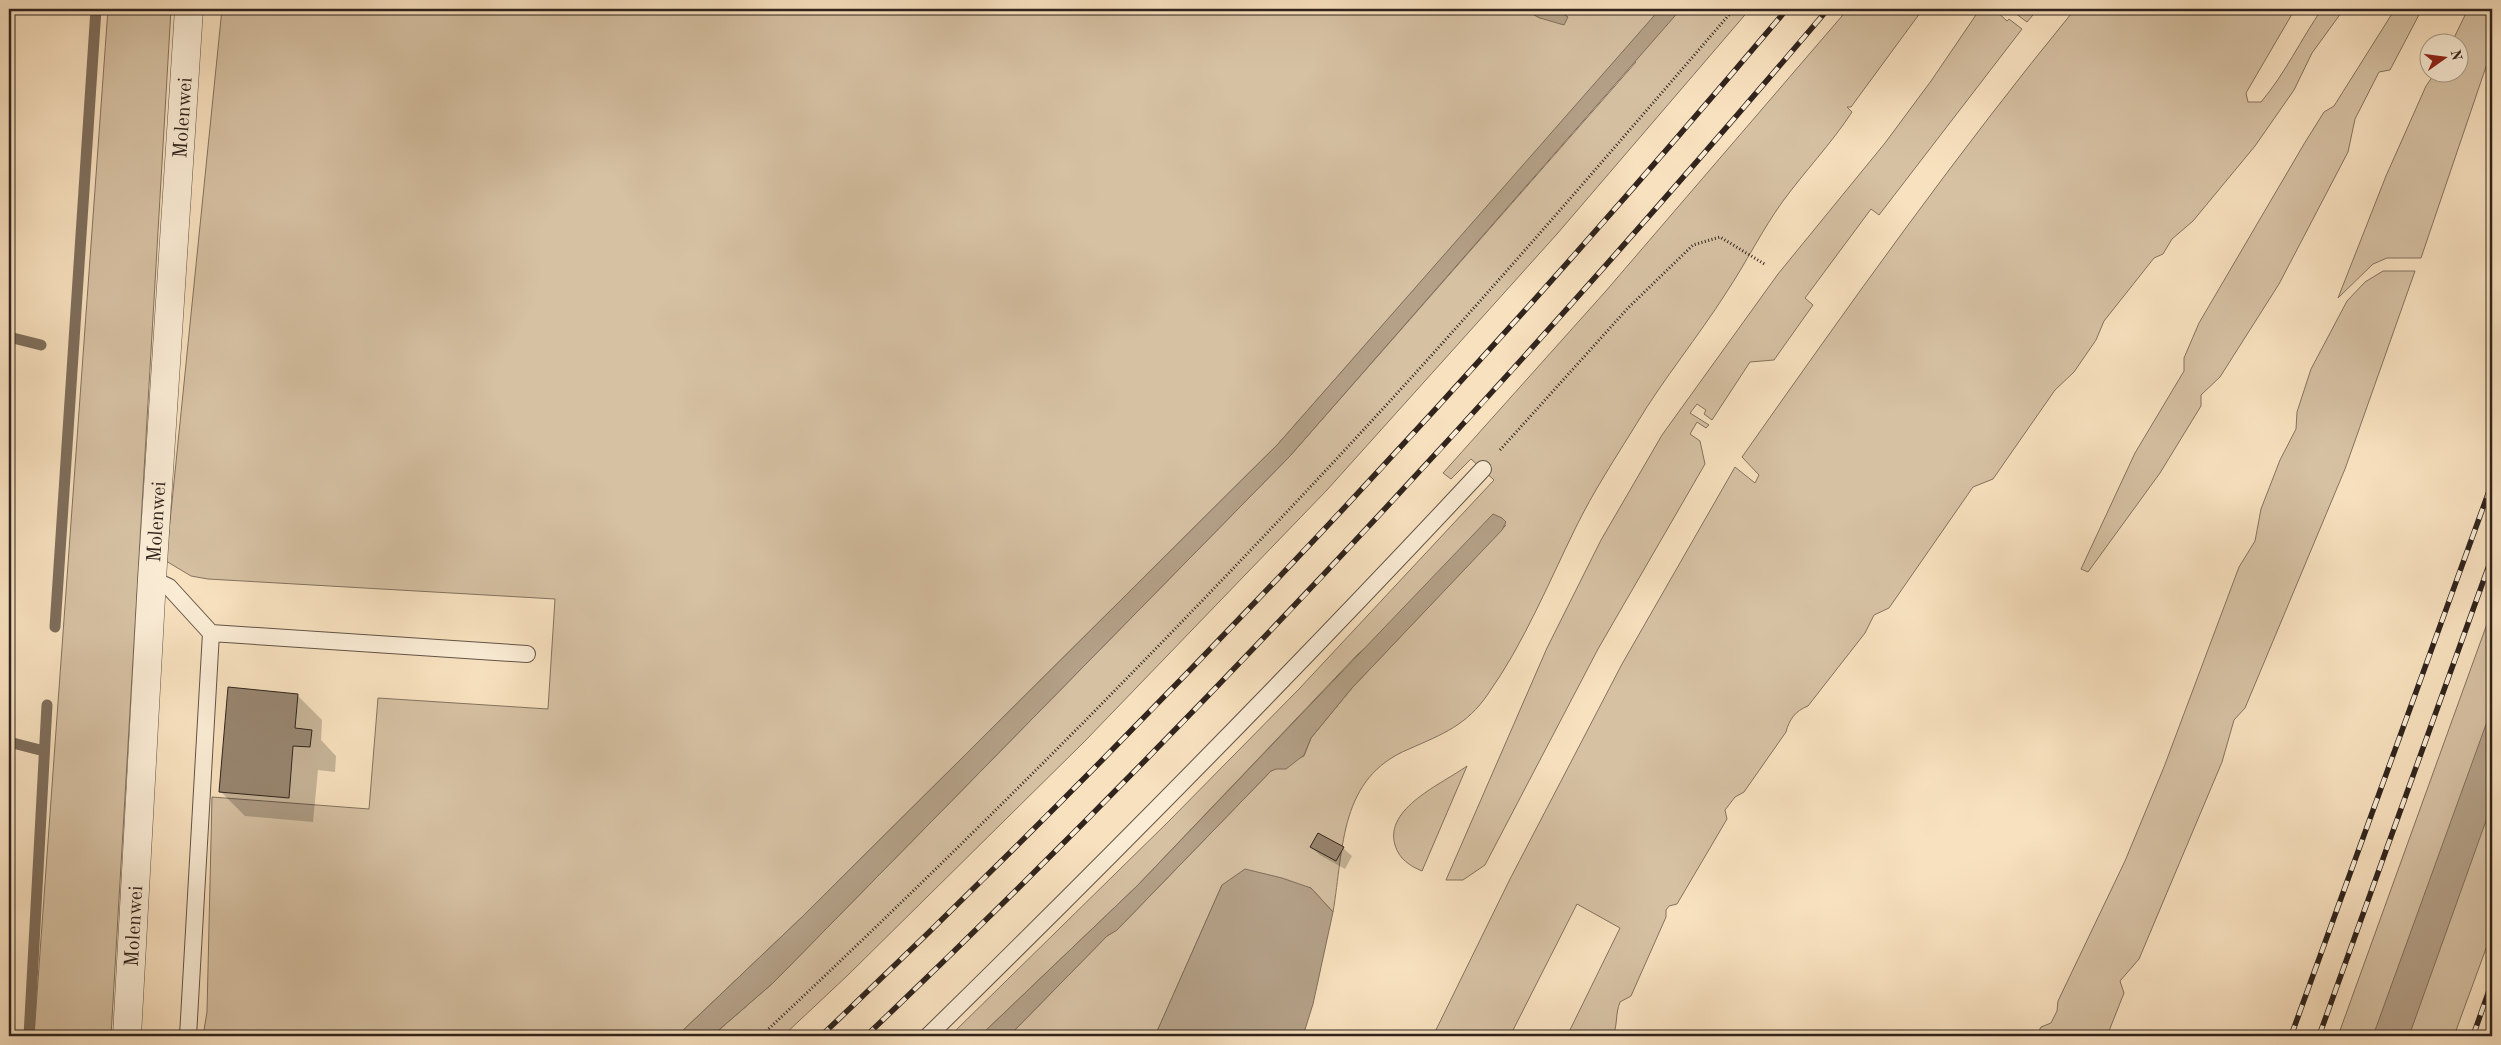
<svg xmlns="http://www.w3.org/2000/svg" width="2501" height="1045" font-family="'Old Standard TT',serif">
<style>
.green{fill:#d6c1a3;stroke:#837260}
.water{fill:#b4a188;stroke:#7f6f5d}
.shadow{fill:#0003}
.lines{fill:none;stroke-linecap:round;stroke-linejoin:round}
.stream{stroke:#7f6f5d;stroke-width:11}
.building{fill:#988671;stroke:#30241d}
.lane-casing{stroke:#625346;stroke-width:18}
.street-casing{stroke:#625346;stroke-width:29}
.path{stroke:#30241d;stroke-width:3;stroke-dasharray:1 2.5;stroke-linecap:butt}
.lane{stroke:#faecd5;stroke-width:16}
.street{stroke:#faecd5;stroke-width:28}
.rail-casing{stroke:#30241d;stroke-width:5.5}
.rail{stroke:#faecd5;stroke-width:4;stroke-dasharray:11;stroke-linecap:butt}
.labels{text-anchor:middle;stroke-width:5;stroke-linejoin:round;paint-order:stroke}
.street-label{font-size:20px;fill:#30241d;stroke:#faecd5}
</style>
<rect width="100%" height="100%" fill="#f8e1bf"/>
<filter id="stains"><feTurbulence type="fractalNoise" baseFrequency=".004" numOctaves="4"/><feColorMatrix values="0 0 0 0 .2 0 0 0 0 .09 0 0 0 0 .02 0 0 0 .5 -.17"/></filter>
<radialGradient id="worn" r=".72"><stop offset=".6" stop-color="#630" stop-opacity="0"/><stop offset="1" stop-color="#630" stop-opacity=".3"/></radialGradient>
<!-- green -->
<path class="green" d="M 108,9 L 171,9 L 111,1036 L 34,1036 Z
M 222,9 L 1523,9 L 1540,18 L 1568,17 L 1555,9 L 1750,9 L 1557,234 L 1327,490 L 1084,742 L 848,975 L 783,1036 L 712,1036 L 773,983 L 1290,456 L 1636,62 L 1621,55 L 1278,444 L 802,917 L 677,1036 L 203,1036 L 207,1012 L 212,797 L 369,809 L 378,698 L 548,709 L 555,599 L 208,579 L 191,576 L 166,561 Z
M 1848,9 L 1923,9 L 1851,107 L 1847,107 L 1852,112 C 1831,144 1805,171 1783,201 C 1762,230 1746,263 1726,293 C 1698,337 1664,378 1637,423 C 1616,457 1593,492 1575,529 C 1548,584 1524,643 1488,694 C 1467,725 1443,734 1409,749 C 1339,778 1344,847 1333,912 L 1311,888 L 1222,885 L 1155,1036 L 1009,1036 L 1107,936 L 1117,930 L 1271,771 L 1304,756 L 1311,738 L 1352,688 L 1506,525 L 1357,655 L 1137,886 L 980,1036 L 950,1036 L 1169,821 L 1299,689 L 1494,480 L 1471,459 L 1451,479 L 1443,473 L 1605,292 Z
M 1980,9 L 1994,9 L 2007,21 L 2009,19 L 2022,29 L 1879,215 L 1871,209 L 1805,298 L 1813,305 L 1774,360 L 1750,362 L 1712,420 L 1704,414 L 1706,410 L 1697,404 L 1690,413 L 1709,425 L 1706,428 L 1697,422 L 1690,434 L 1700,441 L 1705,464 L 1598,649 L 1485,865 L 1463,880 L 1446,880 L 1547,648 L 1601,540 L 1662,435 L 1778,274 L 1885,143 L 1931,81 Z
M 2014,9 L 2038,9 L 2027,22 L 2015,13 Z
M 2075,9 L 2295,9 L 2246,93 L 2248,102 L 2261,102 C 2285,74 2301,39 2322,9 L 2344,9 L 2312,53 L 2294,90 L 2255,146 L 2193,221 L 2172,239 L 2163,254 L 2154,258 L 2104,321 L 2096,340 L 2074,372 L 2055,390 L 1993,479 L 1973,487 L 1889,608 L 1874,615 L 1865,633 L 1808,706 C 1795,711 1789,720 1786,732 L 1744,792 L 1735,797 L 1725,810 L 1727,819 L 1677,904 L 1669,906 L 1666,910 L 1666,917 L 1631,996 L 1620,1002 C 1615,1015 1618,1023 1613,1036 L 1567,1036 L 1620,928 L 1577,904 L 1510,1036 L 1433,1036 L 1510,879 L 1622,664 L 1735,467 L 1755,483 L 1759,475 L 1742,457 C 1849,305 1957,153 2075,9 Z
M 2395,9 L 2422,9 L 2390,70 L 2379,72 L 2355,119 L 2348,152 L 2279,284 L 2220,377 L 2201,395 L 2201,406 L 2160,473 L 2088,572 L 2081,569 L 2135,453 L 2184,371 L 2184,358 L 2199,323 L 2304,144 L 2324,112 L 2334,106 Z
M 2468,9 L 2492,9 L 2492,49 L 2421,258 L 2387,258 L 2373,264 L 2338,298 L 2386,176 L 2426,86 L 2435,73 L 2458,72 L 2458,42 L 2452,42 Z
M 2383,271 L 2415,271 L 2345,469 L 2245,708 L 2234,720 L 2222,762 L 2139,959 L 2120,981 L 2124,993 L 2107,1036 L 2036,1036 L 2041,1027 L 2051,1023 L 2057,1011 L 2058,1001 L 2125,861 L 2164,767 L 2239,567 L 2255,541 L 2261,509 L 2280,460 L 2296,429 L 2297,412 L 2311,369 L 2347,301 L 2365,282 Z
M 2492,610 L 2492,932 L 2454,1036 L 2338,1036 Z
M 1467,766 L 1422,871 C 1410,866 1399,859 1395,845 C 1384,808 1442,784 1467,766 Z"/>
<!-- water -->
<path class="water" d="M 1523,9 L 1555,9 L 1568,17 L 1564,25 L 1540,18 Z
M 1660,9 L 1681,9 L 1290,456 L 773,983 L 712,1036 L 677,1036 L 802,917 L 1278,444 Z
M 1493,514 L 1502,518 L 1506,522 L 1502,530 L 1352,688 L 1311,738 L 1304,755 L 1286,769 L 1276,769 L 1271,771 L 1117,930 L 1107,936 L 1009,1036 L 980,1036 L 1137,886 Z
M 2492,708 L 2492,804 L 2409,1036 L 2373,1036 Z
M 1245,869 L 1282,878 L 1311,888 L 1333,912 L 1313,1004 L 1303,1036 L 1155,1036 L 1222,885 Z"/>
<!-- shadow -->
<path class="shadow" d="M 297,695 L 322,720 L 321,740 L 336,756 L 335,772 L 318,770 L 313,822 L 245,816 L 220,791 Z
M 1311,847 L 1343,848 L 1352,856 L 1345,869 L 1320,855 Z"/>
<g class="lines">
<!-- stream -->
<path class="stream" d="M 9,337 L 41,345
M 55,627 L 96,9
M 9,742 L 44,751
M 29,1036 L 47,705"/>
</g>
<!-- building -->
<path class="building" d="M 228,687 L 298,694 L 295,728 L 312,730 L 310,747 L 293,746 L 289,798 L 219,792 Z
M 1318,833 L 1344,847 L 1336,861 L 1310,847 Z"/>
<g class="lines">
<defs>
<path id="lane" d="M 152,579 L 169,587 L 211,633 L 527,654
M 188,1036 L 211,633
M 928,1036 C 1117,851 1302,663 1483,469"/>
<g id="street">
<path id="s1" d="M 127,1036 L 152,579 L 189,9"/>
</g>
</defs>
<!-- lane casing -->
<use href="#lane" class="lane-casing"/>
<!-- street casing -->
<use href="#street" class="street-casing"/>
<!-- path -->
<path class="path" d="M 1500,450 L 1628,308 L 1693,245 L 1720,237 L 1766,265
M 761,1036 C 951,858 1136,673 1314,483 C 1459,329 1596,169 1734,9"/>
<!-- lane -->
<use href="#lane" class="lane"/>
<!-- street -->
<use href="#street" class="street"/>
<defs>
<path id="rail" d="M 821,1036 C 1162,712 1484,368 1787,9
M 866,1036 C 1206,712 1524,367 1828,9
M 2291,1036 L 2492,483
M 2319,1036 L 2492,557
M 2473,1036 L 2492,982"/>
</defs>
<!-- rail casing -->
<use href="#rail" class="rail-casing"/>
<!-- rail -->
<use href="#rail" class="rail"/>
</g>
<g class="labels">
<!-- street labels -->
<g class="street-label">
<text dy="7" stroke="none"><textPath href="#s1" startOffset="920">Molenwei</textPath></text>
<text dy="7" stroke="none"><textPath href="#s1" startOffset="515">Molenwei</textPath></text>
<text dy="7" stroke="none"><textPath href="#s1" startOffset="110">Molenwei</textPath></text>
</g>
</g>
<!-- margin -->
<rect width="2501" height="1045" fill="none" stroke="#f8e1bf" stroke-width="30"/>
<rect x="10" y="10" width="2481" height="1025" fill="none" stroke="#30241d" stroke-width="2.5"/>
<rect x="15" y="15" width="2471" height="1015" fill="none" stroke="#30241d"/>
<!-- north arrow -->
<g transform="translate(2444 58) rotate(76)"><circle r="24" fill="#faecd5" stroke="#a99c8b"/>
<path d="M0-4L9 19L0 12L-9 19Z" fill="#8f2418"/>
<text y="-8" font-size="14" font-weight="bold" text-anchor="middle" fill="#30241d">N</text>
</g>
<rect width="100%" height="100%" filter="url(#stains)"/>
<rect width="100%" height="100%" fill="url(#worn)"/>
</svg>
